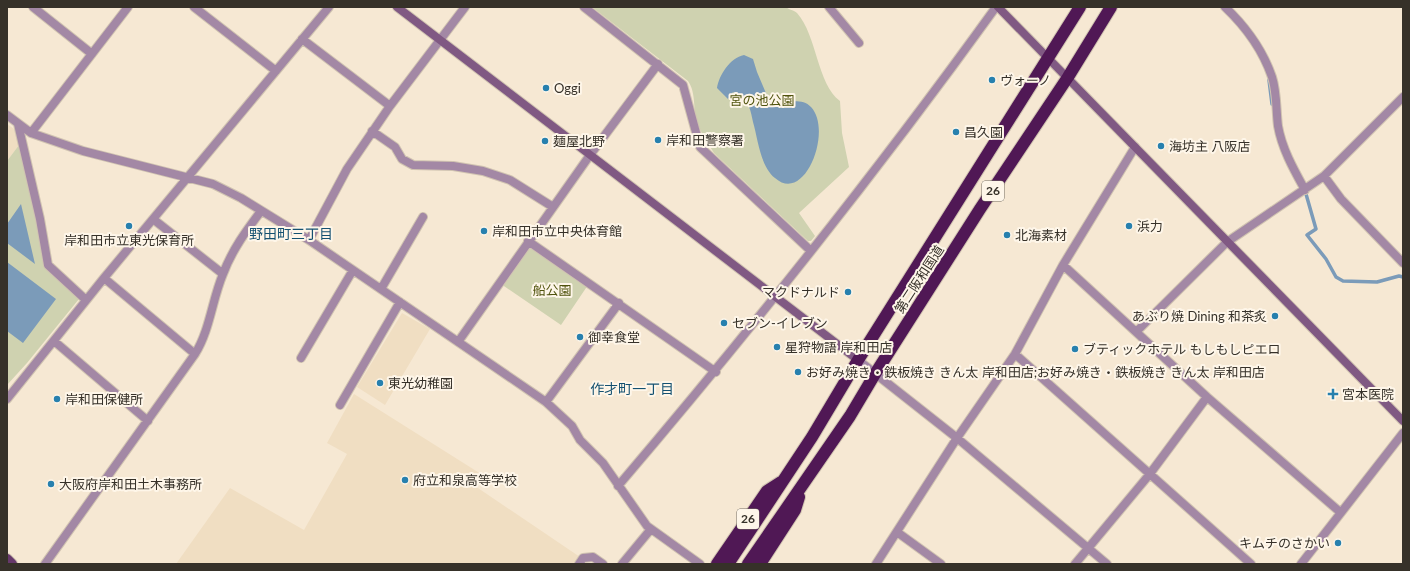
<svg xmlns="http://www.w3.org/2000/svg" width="1410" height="571" font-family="Lato,'Noto Sans JP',sans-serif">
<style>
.built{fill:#f0dec2}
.green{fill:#cfd2b0}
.water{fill:#7b9bb9}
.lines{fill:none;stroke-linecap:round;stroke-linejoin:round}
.stream{stroke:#7b9bb9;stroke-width:3.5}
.street-casing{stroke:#d0c3b1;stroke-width:10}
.secondary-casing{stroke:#d0c3b1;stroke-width:10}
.primary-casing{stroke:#d0c3b1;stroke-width:12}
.highway-casing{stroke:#d0c3b1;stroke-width:14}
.street{stroke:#a388a5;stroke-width:8}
.secondary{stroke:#805983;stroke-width:8}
.primary{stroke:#66386b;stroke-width:10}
.highway{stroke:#501855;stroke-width:12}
.poi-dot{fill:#2780ae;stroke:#fef6e9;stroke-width:1.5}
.labels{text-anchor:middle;stroke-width:4;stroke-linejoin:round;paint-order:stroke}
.shield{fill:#fef6e9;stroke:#726c63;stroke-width:1}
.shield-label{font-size:12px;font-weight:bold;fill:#363129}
.poi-label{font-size:13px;fill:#363129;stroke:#fef6e9;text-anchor:start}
.park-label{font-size:13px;fill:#50530d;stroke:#fef6e9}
.street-label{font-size:13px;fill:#363129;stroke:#fef6e9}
.neighbourhood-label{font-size:14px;fill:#145171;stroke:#fef6e9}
</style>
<rect width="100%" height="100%" fill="#f6e8d3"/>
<!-- built -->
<path class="built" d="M 7,124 L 14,129 L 19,145 L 7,161 Z
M 402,313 L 430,329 L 385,405 L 357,387 Z
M 354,394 L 481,474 L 475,486 L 580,557 L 575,564 L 176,564 L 230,488 L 304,530 L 347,454 L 327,443 Z"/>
<!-- green -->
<path class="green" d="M 592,7 L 786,7 C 789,10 794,10 797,13 C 817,35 817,84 840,101 L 842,133 L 849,167 L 799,213 L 815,236 L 811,241 L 808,241 L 714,153 C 708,144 702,134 698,125 C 692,110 697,94 688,81 Z
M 19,145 L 28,187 L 34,201 L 42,249 L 65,285 L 79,299 L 27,363 L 7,385 L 7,161 Z
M 529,245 L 588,285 L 561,325 L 501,284 Z"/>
<!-- water -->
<path class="water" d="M 744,55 L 753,59 L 757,72 L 768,98 C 781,107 800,95 811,107 C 833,130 805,205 775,178 C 760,166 758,139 753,122 C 752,118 751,111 749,107 C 745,102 738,97 733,92 L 728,99 L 717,88 C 719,75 730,58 744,55 Z
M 21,204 L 35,264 L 7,243 L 7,224 Z
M 7,262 L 56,299 L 23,343 L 7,331 Z"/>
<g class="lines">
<!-- stream -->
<path class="stream" d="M 1269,80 L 1272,104
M 1306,194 L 1316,229 L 1307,235 L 1326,259 L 1336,277 L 1343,281 L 1377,282 L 1399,276 L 1403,277"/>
<defs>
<path id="street" d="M 33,7 L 92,54
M 194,7 L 276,71
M 584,7 L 683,85 L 700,147 L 811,251
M 829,7 L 859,43
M 1225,7 C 1245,26 1263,51 1272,77 C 1277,92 1276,110 1278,126 C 1282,149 1294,170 1305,190
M 302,39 L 390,106
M 7,115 L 31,133 L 83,151 L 213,184 L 241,198 L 309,240 L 546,402 L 572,426 L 580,440 L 603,463 L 647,526 L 700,564
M 18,124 L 40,219 L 48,265 L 86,300
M 372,131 L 395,147 L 402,159 L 413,165 L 453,166 L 483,171 L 510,180 L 553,207
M 31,133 L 128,7
M 1324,176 L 1341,199 L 1403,263
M 153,219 L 223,274
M 309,240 L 347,169 L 390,106 L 465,7
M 528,241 L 716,372
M 1063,265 L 1207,397 L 1340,512
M 104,278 L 195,354
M 381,289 L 423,217
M 1136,332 L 1227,242 L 1324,176 L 1403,97
M 54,341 L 148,421
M 458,342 L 590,155 L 658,64
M 1015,354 L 1251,564
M 301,358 L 353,270
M 858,360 L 957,438 L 1107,564
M 7,399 L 104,278 L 329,7
M 546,402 L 619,303
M 340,405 L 400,302
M 618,486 C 750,331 877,172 996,7
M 897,532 L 941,564
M 45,564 L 195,354 C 210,330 212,300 223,274 C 232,250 246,231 261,211
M 579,564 L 583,558 L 593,557 L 603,564
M 622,564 L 651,529
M 876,564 L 957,438 L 1015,354 L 1063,265 L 1135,147
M 1075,564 L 1149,475 L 1207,397
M 1301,564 L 1403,433"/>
<path id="secondary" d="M 397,7 L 858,360
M 998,7 L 1403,421"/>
<path id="primary" d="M 7,559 L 12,564"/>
<path id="highway" d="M 717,564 L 767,491 L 781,482
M 728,564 L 812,437 L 858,360 L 1080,7
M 748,564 L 850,416 L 875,374 L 980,209 L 1068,77 L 1111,7
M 760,564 L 795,510 L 799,497"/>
</defs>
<!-- street casing -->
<use href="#street" class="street-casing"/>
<!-- secondary casing -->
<use href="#secondary" class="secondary-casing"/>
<!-- primary casing -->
<use href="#primary" class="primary-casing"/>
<!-- highway casing -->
<use href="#highway" class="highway-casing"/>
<!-- street -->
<use href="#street" class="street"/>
<!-- secondary -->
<use href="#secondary" class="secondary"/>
<!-- primary -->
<use href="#primary" class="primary"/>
<!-- highway -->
<use href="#highway" class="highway"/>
</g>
<!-- markers -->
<g class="poi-dot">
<circle cx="992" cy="80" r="4"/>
<circle cx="546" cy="88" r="4"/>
<circle cx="956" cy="132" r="4"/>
<circle cx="658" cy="140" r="4"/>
<circle cx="545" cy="141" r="4"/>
<circle cx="1161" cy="146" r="4"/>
<circle cx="129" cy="226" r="4"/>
<circle cx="1129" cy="226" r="4"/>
<circle cx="484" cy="231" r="4"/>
<circle cx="1007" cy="235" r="4"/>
<circle cx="848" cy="292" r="4"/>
<circle cx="1275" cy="316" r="4"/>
<circle cx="724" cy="323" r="4"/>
<circle cx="580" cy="337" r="4"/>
<circle cx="777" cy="347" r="4"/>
<circle cx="1075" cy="349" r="4"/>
<circle cx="798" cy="372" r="4"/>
<circle cx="380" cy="383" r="4"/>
<path d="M1331 388h4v4h4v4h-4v4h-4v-4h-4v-4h4z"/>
<circle cx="57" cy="399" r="4"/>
<circle cx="405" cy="480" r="4"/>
<circle cx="51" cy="484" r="4"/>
<circle cx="1338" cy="543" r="4"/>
</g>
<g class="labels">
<!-- shield labels -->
<g class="shield">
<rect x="982" y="181" width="22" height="20" rx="3"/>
<rect x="737" y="509" width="22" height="20" rx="3"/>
</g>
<g class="shield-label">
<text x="993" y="195">26</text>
<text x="748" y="523">26</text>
</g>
<!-- poi labels -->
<g class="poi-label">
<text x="1000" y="85">ヴォーノ</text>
<text x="554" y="93">Oggi</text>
<text x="964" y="137">昌久園</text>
<text x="666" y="145">岸和田警察署</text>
<text x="553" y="146">麺屋北野</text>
<text x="1169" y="151">海坊主 八阪店</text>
<text x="1137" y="231">浜力</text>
<text x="492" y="236">岸和田市立中央体育館</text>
<text x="1015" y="240">北海素材</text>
<text x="129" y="245" text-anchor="middle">岸和田市立東光保育所</text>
<text x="840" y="297" text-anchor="end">マクドナルド</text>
<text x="1267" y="321" text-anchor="end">あぶり焼 Dining 和茶炙</text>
<text x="732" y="328">セブン-イレブン</text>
<text x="588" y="342">御幸食堂</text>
<text x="785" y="352">星狩物語 岸和田店</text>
<text x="1083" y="354">ブティックホテル もしもしピエロ</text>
<text x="806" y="377">お好み焼き・鉄板焼き きん太 岸和田店;お好み焼き・鉄板焼き きん太 岸和田店</text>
<text x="388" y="388">東光幼稚園</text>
<text x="1342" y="399">宮本医院</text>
<text x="65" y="404">岸和田保健所</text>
<text x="413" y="485">府立和泉高等学校</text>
<text x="59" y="489">大阪府岸和田土木事務所</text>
<text x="1330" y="548" text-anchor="end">キムチのさかい</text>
</g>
<!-- park labels -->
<g class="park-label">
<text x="762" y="105">宮の池公園</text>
<text x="552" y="295">船公園</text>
</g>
<!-- street labels -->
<g class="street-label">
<text transform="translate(919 279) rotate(-57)" y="5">第二阪和国道</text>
</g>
<!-- neighbourhood labels -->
<g class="neighbourhood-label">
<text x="291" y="239">野田町三丁目</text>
<text x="632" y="394">作才町一丁目</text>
</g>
</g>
<!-- border -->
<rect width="1410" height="571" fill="none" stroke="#363129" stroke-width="16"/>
</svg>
